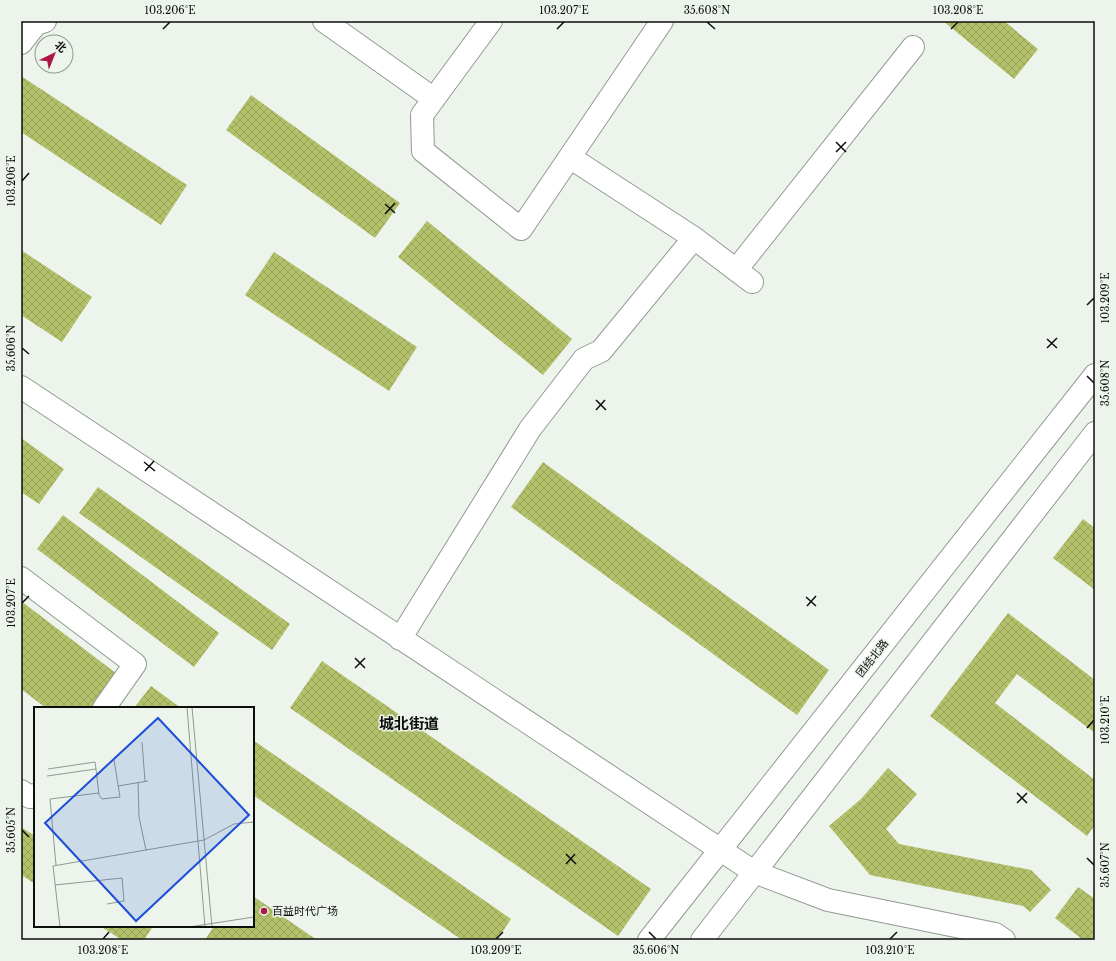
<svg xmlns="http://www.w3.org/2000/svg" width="1116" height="961" font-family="'Libre Baskerville','Noto Sans SC',serif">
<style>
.building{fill:url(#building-cross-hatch)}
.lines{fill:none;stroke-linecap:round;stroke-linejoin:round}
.minor-casing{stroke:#939a93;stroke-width:24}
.major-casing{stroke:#939a93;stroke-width:24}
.minor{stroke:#fff;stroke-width:22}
.major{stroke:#fff;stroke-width:22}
.ticks{fill:none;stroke:#0c0e0c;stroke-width:1.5}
.poi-dot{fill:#ac1846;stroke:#ecf4ec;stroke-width:1.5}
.labels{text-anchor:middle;stroke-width:3;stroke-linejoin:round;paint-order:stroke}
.street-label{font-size:11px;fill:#0c0e0c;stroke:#ecf4ec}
.poi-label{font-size:11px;fill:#0c0e0c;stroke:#ecf4ec;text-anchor:start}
.district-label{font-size:15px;font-weight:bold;fill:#0c0e0c;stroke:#ecf4ec}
.inset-road{fill:none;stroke:#929892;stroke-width:1}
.view{fill:#1d4ed8;fill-opacity:0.15;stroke:#1d4ed8;stroke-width:2}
.inset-edge{fill:none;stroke:#0c0e0c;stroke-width:2}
.neatline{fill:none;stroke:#0c0e0c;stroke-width:1.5}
.ticks-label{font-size:10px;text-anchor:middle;fill:#0c0e0c}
</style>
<defs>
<pattern id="building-cross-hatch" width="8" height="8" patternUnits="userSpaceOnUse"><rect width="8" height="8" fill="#b4c16b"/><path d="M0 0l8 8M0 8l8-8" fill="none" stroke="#9aa55c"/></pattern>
</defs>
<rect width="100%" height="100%" fill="#ecf4ec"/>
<!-- building -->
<path class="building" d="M 943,21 L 1004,21 L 1038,49 L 1014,79 Z
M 21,76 L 187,185 L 161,225 L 21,132 Z
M 251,95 L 400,203 L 375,238 L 226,130 Z
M 427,221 L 572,339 L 543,375 L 398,257 Z
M 21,250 L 92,297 L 62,342 L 21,315 Z
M 274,252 L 417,347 L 389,391 L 245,295 Z
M 21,438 L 64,469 L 39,504 L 21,492 Z
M 543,462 L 829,670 L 797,715 L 511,507 Z
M 98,487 L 290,624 L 272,650 L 79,513 Z
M 63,515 L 219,633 L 194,667 L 37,549 Z
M 1083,519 L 1095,528 L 1095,590 L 1053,558 Z
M 21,601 L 121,677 L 98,708 L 46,708 L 21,689 Z
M 1008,613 L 1095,680 L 1095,733 L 1017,674 L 995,703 L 1095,780 L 1095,825 L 1087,836 L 930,716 Z
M 322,661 L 651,889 L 618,936 L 290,708 Z
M 151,686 L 181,708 L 134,708 Z
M 253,740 L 511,919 L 497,940 L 462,940 L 253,795 Z
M 888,768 L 917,794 L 886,829 L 899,844 L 1031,870 L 1051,890 L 1030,912 L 1023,906 L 870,875 L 829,826 L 861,799 Z
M 21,827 L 35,836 L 35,884 L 23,876 L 21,880 Z
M 1078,887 L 1095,899 L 1095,940 L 1083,940 L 1055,918 Z
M 253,896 L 317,940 L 205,940 L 214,926 L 253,926 Z
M 100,926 L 153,926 L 144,940 L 122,940 Z"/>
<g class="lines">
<defs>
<path id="minor" d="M 324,21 L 434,99
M 491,21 L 422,115 L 423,151 L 521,229 L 662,21
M 21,43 L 36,24 L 45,21
M 571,158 L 694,238 L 752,282
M 736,270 L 913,47
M 21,387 L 754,872 L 828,900 L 995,934 L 1004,940
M 21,578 L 135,664 L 104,708
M 400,639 L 530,429 L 584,359 L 601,351 L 694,238
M 21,791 L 30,797 L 35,795"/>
<path id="major" d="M 649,940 L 1095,375
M 702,940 L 1095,433"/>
</defs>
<!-- minor casing -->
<use href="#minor" class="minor-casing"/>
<!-- major casing -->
<use href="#major" class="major-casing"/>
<!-- minor -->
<use href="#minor" class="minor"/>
<!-- major -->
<use href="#major" class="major"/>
</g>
<!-- ticks -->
<path class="ticks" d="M 707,22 L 715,29M 163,29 L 170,22M 557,29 L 564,22M 951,29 L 958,22M 836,142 L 846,152M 836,152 L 846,142M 22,181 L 29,173M 385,204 L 395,213M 385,214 L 395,203M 1087,305 L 1094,298M 1047,339 L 1057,348M 22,348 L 29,354M 1047,348 L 1057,338M 1087,376 L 1094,383M 596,400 L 606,410M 596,410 L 605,400M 144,462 L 155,471M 145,471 L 154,461M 806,597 L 816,606M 22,603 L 29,596M 807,606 L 816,596M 355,658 L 365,668M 355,668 L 365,658M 1087,728 L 1094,720M 1017,793 L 1027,803M 1017,803 L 1027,793M 22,830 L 29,837M 566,854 L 576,864M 1087,858 L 1094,865M 566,864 L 575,854M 649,932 L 656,939M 103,939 L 109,932M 496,939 L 503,932M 890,939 L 897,932"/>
<!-- markers -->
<circle class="poi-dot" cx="264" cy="911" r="4"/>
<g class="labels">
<!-- street labels -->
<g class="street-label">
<text transform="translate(872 658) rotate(-52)" y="4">团结北路</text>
</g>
<!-- poi labels -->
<g class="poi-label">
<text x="272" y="915">百益时代广场</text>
</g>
<!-- district labels -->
<g class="district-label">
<text x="409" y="729">城北街道</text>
</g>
</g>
<!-- overview -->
<g transform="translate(34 707)">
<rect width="220" height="220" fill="#ecf4ec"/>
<path class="inset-road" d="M 153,0 L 171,220M 158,0 L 178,220M 108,35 L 111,74M 14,62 L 61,55 L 62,62M 13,69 L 62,62 L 65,88 L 68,92 L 86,90 L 80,53M 104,75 L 105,110 L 112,143M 84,79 L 114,74M 22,158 L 16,92 L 65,86M 21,178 L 88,171 L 90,194 L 73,197M 26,220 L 19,159 L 170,133 L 200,117 L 220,115M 155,220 L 220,210"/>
<path class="view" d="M 124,11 L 215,108 L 102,214 L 11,116 Z"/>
<rect width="220" height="220" class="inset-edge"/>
</g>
<!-- border -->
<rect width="1116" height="961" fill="none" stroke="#ecf4ec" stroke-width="44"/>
<!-- north arrow -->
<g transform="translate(54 54) rotate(43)"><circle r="19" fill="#ecf4ec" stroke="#929892"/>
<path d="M0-3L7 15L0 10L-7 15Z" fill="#ac1846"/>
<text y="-6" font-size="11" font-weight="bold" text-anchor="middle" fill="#0c0e0c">北</text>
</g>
<rect x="22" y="22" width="1072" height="917" class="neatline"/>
<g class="ticks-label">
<text x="170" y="14">103.206°E</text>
<text x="564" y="14">103.207°E</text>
<text x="707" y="14">35.608°N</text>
<text x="958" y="14">103.208°E</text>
<text transform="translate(11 181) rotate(-90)" y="4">103.206°E</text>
<text transform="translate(1105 298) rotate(-90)" y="4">103.209°E</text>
<text transform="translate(11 348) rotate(-90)" y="4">35.606°N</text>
<text transform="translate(1105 383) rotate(-90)" y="4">35.608°N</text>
<text transform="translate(11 603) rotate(-90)" y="4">103.207°E</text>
<text transform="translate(1105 720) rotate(-90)" y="4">103.210°E</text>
<text transform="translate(11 830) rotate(-90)" y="4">35.605°N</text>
<text transform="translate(1105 865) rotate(-90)" y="4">35.607°N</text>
<text x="103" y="954">103.208°E</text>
<text x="496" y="954">103.209°E</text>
<text x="656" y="954">35.606°N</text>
<text x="890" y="954">103.210°E</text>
</g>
</svg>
